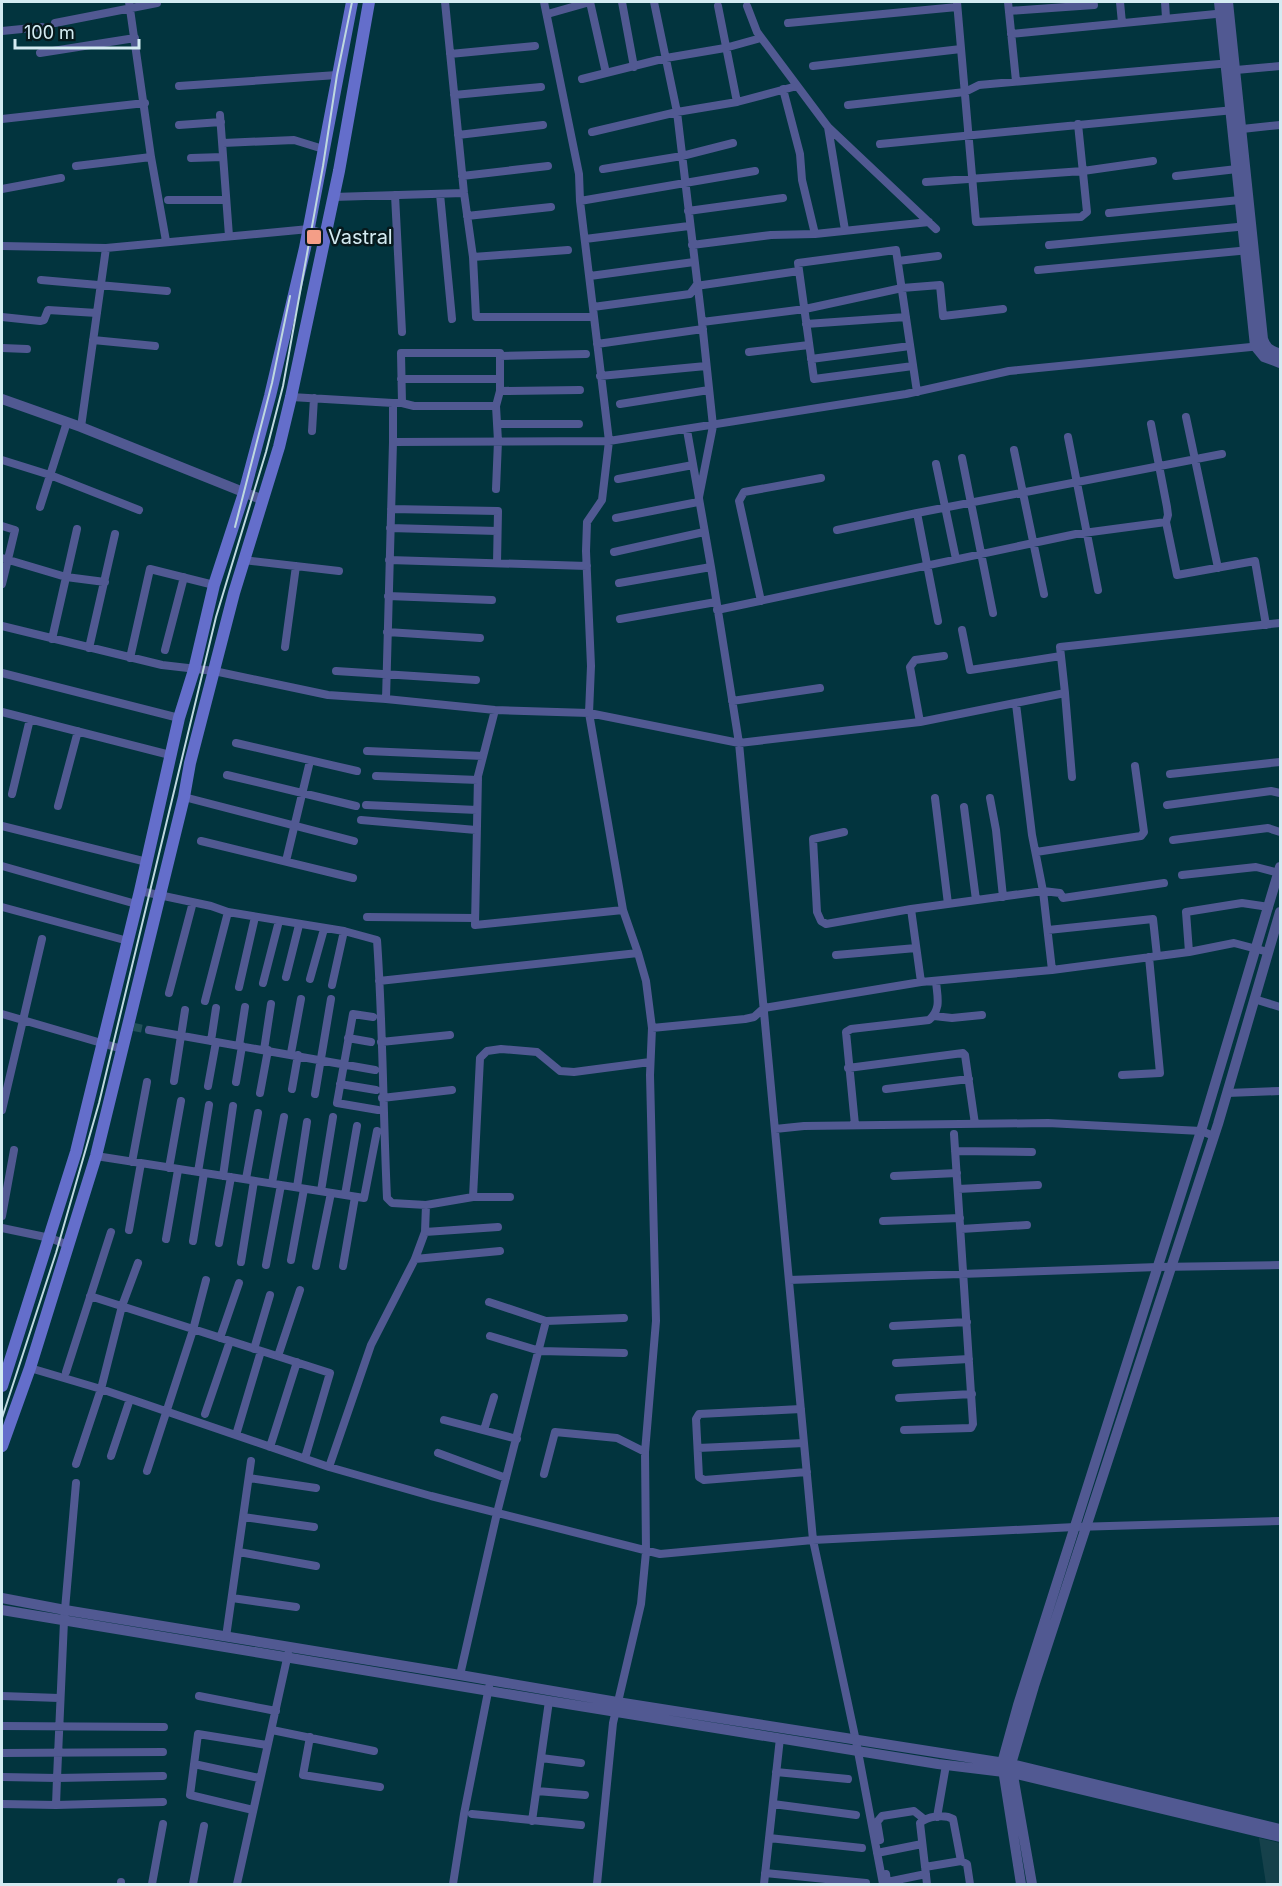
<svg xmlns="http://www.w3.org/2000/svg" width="1282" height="1886" font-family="Inter,sans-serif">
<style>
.built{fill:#16414b}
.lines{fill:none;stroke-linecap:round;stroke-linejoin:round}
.minor-tunnel{stroke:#224f59;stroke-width:8;stroke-dasharray:8 4;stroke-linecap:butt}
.minor{stroke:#515992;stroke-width:8}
.tertiary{stroke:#515992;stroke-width:10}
.secondary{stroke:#646ecb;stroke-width:12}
.rail{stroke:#bed8df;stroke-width:2}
.poi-dot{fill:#f49e87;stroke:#07191d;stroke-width:2}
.labels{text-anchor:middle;stroke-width:5;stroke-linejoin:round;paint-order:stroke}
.poi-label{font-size:20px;fill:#d4ebf2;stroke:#07191d;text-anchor:start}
</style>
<rect width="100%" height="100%" fill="#02343e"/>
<!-- built -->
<path class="built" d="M 1259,1838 L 1280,1843 L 1280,1884 L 1266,1884 Z"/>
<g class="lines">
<!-- minor-tunnel -->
<path class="minor-tunnel" d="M 134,1027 L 149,1030"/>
<!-- minor -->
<path class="minor" d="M 129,2 L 151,157 L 166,241
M 445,2 L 464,193 L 473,257 L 476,317 L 594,317
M 590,2 L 606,73
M 622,2 L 634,67
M 654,2 L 677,112 L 702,322 L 805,309 L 902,288 L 940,285 L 943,316 L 1003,309
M 957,2 L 976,222 L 1081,217 L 1087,212 L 1078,124
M 1008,2 L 1016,81
M 1120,2 L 1122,23
M 1165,2 L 1166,18
M 718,6 L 737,102
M 747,6 L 757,32 L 828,127 L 936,229
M 1009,11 L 1094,5
M 551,13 L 590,2
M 55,23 L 157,3
M 788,23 L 957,7
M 2,31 L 42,27
M 1011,34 L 1226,13
M 40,53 L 135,38
M 450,54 L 535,46
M 813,66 L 961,49
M 1236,70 L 1280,66
M 582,79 L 666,58 L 725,48 L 761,38
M 179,86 L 337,75
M 783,89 L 800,154 L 802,180 L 815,234
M 454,95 L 541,87
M 848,105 L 965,92 L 979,85 L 1231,63
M 220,115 L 229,236
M 2,119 L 145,103
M 179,125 L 221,122
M 828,127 L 845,230
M 1242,129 L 1280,125
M 592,132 L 677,112 L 737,102 L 797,86
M 458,135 L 543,125
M 223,143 L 294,140 L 320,148
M 880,144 L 1234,110
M 191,158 L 223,157
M 76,166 L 151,157
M 603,169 L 682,156 L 733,143
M 462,176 L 548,166
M 1176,176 L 1237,169
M 926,182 L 1083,171 L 1153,161
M 2,189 L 61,178
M 440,194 L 452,319
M 395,195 L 402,332
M 333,197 L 464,193
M 168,200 L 226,200
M 580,201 L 755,171
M 688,211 L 783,198
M 1109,213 L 1240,200
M 467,216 L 551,207
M 585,239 L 689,226
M 692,245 L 771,235 L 815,234 L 929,222
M 1049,245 L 1248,226
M 2,246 L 106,248 L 309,229 L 325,234
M 473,257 L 568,250
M 898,261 L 938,256
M 1038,270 L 1250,250
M 590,276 L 694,262
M 41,280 L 167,291
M 696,286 L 799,271
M 593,307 L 690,294 L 696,286
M 2,317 L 40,321 L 44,320 L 48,310 L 97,313
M 806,324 L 906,317
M 93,340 L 155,346
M 597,344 L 703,329
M 2,348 L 27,349
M 749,352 L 809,345
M 500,356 L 586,354
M 811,359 L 910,346
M 913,366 L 814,379 L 798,263 L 896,250 L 917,392
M 600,376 L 706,366
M 401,379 L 500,379
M 500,391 L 580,390
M 291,397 L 393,403 L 393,442 L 609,441 L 906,394 L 1009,371 L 1261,346
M 393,403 L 402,403 L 401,353 L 500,353 L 500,391 L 496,406 L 498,441 L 496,489
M 402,403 L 414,406 L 496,406
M 620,404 L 709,390
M 1186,417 L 1218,568
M 497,424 L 579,424
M 1151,424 L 1167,507 L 1168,515 L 1166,522
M 81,427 L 106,248
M 687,430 L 711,567 L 739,743 L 813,1540 L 856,1741 L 883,1884
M 312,431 L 314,398
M 1068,437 L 1098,590
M 1014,450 L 1044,594
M 962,458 L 993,613
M 2,460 L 50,475 L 139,510
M 936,464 L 956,559
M 618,479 L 693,465
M 40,507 L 67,422
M 391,509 L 498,511 L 497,563
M 917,513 L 1222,454
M 616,518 L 698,502 L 713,426 L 702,322
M 2,526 L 15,530 L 2,584
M 390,528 L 497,531
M 837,530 L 917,513 L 938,621
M 614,552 L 704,532
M 2,558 L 66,577 L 105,582
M 243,560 L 339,571
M 389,560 L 587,566
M 619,583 L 711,567
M 388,596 L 492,600
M 761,601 L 739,501 L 744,492 L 821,478
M 717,610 L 1076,534 L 1166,522 L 1177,575 L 1255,561 L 1266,625
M 620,619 L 716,602
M 2,626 L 162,665 L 214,671 L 328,695 L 386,699 L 495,710 L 589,713 L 739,743 L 920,722 L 1065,693 L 1072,777
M 962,630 L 970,670 L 1061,656
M 387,632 L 480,638
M 52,639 L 77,529
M 285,647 L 296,566
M 89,648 L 115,534
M 165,650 L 184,577
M 130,658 L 150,569 L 214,585
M 336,671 L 476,680
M 2,673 L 179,718
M 1065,693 L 1060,647 L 1280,623
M 386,699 L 393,442
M 732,701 L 820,688
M 1016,704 L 1032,835 L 1043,891 L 1052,970
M 495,710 L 478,776 L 475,925 L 623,910 L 589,713 L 591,666 L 586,551 L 587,522 L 602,500 L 609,441 L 580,201 L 579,174 L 544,2
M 2,712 L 170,755
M 920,722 L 910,667 L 915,660 L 944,656
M 236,743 L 357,771
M 367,751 L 483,756
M 1170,774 L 1280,762
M 227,775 L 356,806
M 376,776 L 478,780
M 12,794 L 30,719
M 184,797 L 354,841
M 935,798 L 948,904
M 990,798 L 996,830 L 1003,897
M 366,805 L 477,810
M 1167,805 L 1271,791 L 1280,793
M 58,806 L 78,731
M 964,807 L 976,900
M 361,820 L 476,830
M 2,826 L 147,862
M 844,832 L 813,839 L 817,912 L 821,921 L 826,924 L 911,909
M 1173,840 L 1268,828 L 1280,832
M 201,841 L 353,878
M 1036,852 L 1141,836 L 1144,832 L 1135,766
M 286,861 L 310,761
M 2,866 L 136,904
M 1182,875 L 1256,867 L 1279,873
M 140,891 L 211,906 L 228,912 L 344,931 L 377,940 C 383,1026 383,1112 387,1198 L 392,1203 L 426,1205 L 473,1197 L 480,1058 L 487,1051 L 501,1049 L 537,1052 L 560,1071 L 574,1072 L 650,1062
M 2,907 L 128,941
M 623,910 L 638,953
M 367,917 L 475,918
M 1048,930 L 1153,919 L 1157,956
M 1189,952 L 1186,912 L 1242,903 L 1269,907
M 836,955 L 916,948
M 286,977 L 299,925
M 310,979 L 324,929
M 379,981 L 638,953 L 646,981 L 652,1028 L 650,1075 L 656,1321 L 645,1452 L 617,1438 L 555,1432 L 544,1474
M 921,982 L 911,909 L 1043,891 L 1060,893 L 1063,898 L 1164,883
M 263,983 L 279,921
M 332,985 L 344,931
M 239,987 L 255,917
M 169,993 L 193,902
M 1254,999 L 1280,1007
M 205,1001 L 228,912
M 2,1014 L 122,1049
M 934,1016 L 952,1018 L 982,1015
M 373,1017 L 353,1014 L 337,1103 L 378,1110
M 652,1028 L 745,1019 L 754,1017 L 764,1008 L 921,982 L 1052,970 L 1189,952 L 1234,943 L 1268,952
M 149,1030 L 375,1070
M 348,1038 L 371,1042
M 211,1041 L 216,1008
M 381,1042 L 450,1035
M 239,1046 L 245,1007
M 264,1050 L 271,1004
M 291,1053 L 301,999
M 848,1068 L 963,1053 L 965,1055 L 975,1124
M 1122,1075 L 1160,1073 L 1149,957
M 174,1081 L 185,1010
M 236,1082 L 242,1046
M 340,1084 L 376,1090
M 208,1086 L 216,1042
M 292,1089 L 298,1055
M 886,1089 L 969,1079
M 260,1093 L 268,1050
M 1227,1093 L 1280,1091
M 315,1094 L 331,999
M 382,1098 L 452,1090
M 2,1110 L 42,939
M 855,1125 L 846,1032 L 851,1029 L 929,1020 C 942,1009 937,996 936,981
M 775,1129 L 804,1126 L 1048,1123 L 1201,1131 L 1214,1136
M 955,1151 L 1032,1152
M 96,1156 L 364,1198 L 377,1131
M 132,1162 L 147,1082
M 169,1168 L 181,1101
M 198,1172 L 209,1105
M 223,1176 L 233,1106
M 894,1176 L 957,1173
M 246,1179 L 258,1113
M 272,1183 L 284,1117
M 297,1187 L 307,1122
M 958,1189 L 1038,1185
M 321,1191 L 333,1117
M 345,1195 L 357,1126
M 473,1197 L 510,1197
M 2,1216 L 14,1150
M 883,1221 L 960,1218
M 2,1228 L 50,1238 L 68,1245
M 961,1229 L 1027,1225
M 129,1230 L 141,1163
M 425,1232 L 498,1227
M 166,1239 L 178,1170
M 193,1241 L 204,1173
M 219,1243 L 231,1177
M 415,1259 L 500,1251
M 291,1260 L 304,1189
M 241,1262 L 254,1181
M 266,1265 L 281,1185
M 316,1266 L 331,1193
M 343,1266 L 355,1197
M 789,1280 L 1158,1267 L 1280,1265
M 90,1296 L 330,1373 L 305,1458
M 489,1302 L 546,1321 L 624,1318
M 893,1326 L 967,1322
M 490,1336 L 540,1351 L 624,1353
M 220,1338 L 239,1283
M 254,1349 L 270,1295
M 278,1356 L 300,1290
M 896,1363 L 969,1359
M 30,1368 L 101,1389 L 329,1467 L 431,1496 L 660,1554 L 813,1540 L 1075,1527 L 1280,1521
M 66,1372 L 111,1232
M 899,1398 L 972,1394
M 801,1409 L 699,1414 L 696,1419 L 699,1477 L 704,1480 L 807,1472
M 205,1414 L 230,1341
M 444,1420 L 517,1439
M 484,1430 L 494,1397
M 904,1430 L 971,1428 L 973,1424 L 954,1134
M 236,1435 L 261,1351
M 270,1447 L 297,1362
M 698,1448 L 804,1443
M 438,1453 L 506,1478
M 111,1456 L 130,1399
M 76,1464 L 101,1389 L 122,1306 L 138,1263
M 329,1467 L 371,1345 L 415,1259 L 425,1232 L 426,1205
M 147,1471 L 193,1330 L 206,1280
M 249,1478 L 316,1488
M 243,1517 L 314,1527
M 239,1552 L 316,1566
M 232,1598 L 296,1607
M 226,1637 L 251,1461
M 460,1675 L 497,1513 L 546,1321
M 2,1696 L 59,1698
M 199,1696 L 276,1711
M 2,1726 L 164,1727
M 272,1730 L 374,1751
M 310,1737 L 303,1775 L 380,1787
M 2,1753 L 163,1752
M 541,1758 L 581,1763
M 194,1764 L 259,1778
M 776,1772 L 848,1779
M 2,1777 L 57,1778 L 64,1621 L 76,1483
M 537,1791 L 585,1795
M 163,1802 L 56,1805 L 57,1778 L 163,1776
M 2,1804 L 56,1805
M 773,1804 L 856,1815
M 253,1810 L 190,1795 L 198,1734 L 267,1745
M 472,1814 L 581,1825
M 937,1817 L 946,1765
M 532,1821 L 549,1701
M 769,1838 L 862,1848
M 880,1840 L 877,1822 L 882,1816 L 914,1811 L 924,1819
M 877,1853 L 922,1844
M 925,1867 L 961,1861
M 765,1873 L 866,1883
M 886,1874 L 887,1882 L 926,1874
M 121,1884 L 121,1882
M 152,1884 L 163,1824
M 193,1884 L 204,1826
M 237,1884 L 288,1654
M 453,1884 L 464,1814 L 489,1687
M 597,1884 L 613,1723 L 641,1604 L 646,1552 L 645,1452
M 764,1884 L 780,1738
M 927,1884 L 920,1823 C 927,1816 945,1814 953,1819 L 961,1861 L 967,1864 L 970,1884"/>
<!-- tertiary -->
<path class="tertiary" d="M 1219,2 L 1255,346 L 1264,357 L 1280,363
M 1228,2 L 1263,339 C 1266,349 1271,350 1280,354
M 2,399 L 81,427 L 263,500
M 2,1598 L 65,1610 L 460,1675 L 617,1702 L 1011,1764 L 1280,1829
M 2,1610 L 549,1701 L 938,1764 L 1012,1773 L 1280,1837
M 1021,1884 L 1002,1763 L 1018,1705 L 1201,1131 L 1280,867
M 1032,1884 L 1011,1764 L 1034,1686 L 1218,1124 L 1280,912"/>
<!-- secondary -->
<path class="secondary" d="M 2,1386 L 76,1152 L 140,891 L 179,718 L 194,670 L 214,585 L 244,493 L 270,396 L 305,248 L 352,2
M 2,1446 L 30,1368 L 96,1156 L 184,797 L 190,763 L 234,593 L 279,447 L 291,397 L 339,171 L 369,2"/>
<!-- rail -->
<path class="rail" d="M 235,527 L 272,383 L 290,296
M 2,1418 L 56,1253 L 99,1103 L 216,617 L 266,452 L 283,386 L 323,166 L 337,75 L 352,2"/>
</g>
<!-- markers -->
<rect class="poi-dot" x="306" y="229" width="16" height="16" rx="3"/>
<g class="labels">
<!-- poi labels -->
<g class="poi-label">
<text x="328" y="244">Vastral</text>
</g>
</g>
<!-- border -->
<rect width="1282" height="1886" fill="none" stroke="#d4ebf2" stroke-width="6"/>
<!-- scale -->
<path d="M15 39v9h124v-9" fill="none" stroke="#d4ebf2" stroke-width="3"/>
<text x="24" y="39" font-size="18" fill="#d4ebf2" stroke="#07191d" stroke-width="4.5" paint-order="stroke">100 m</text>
</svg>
